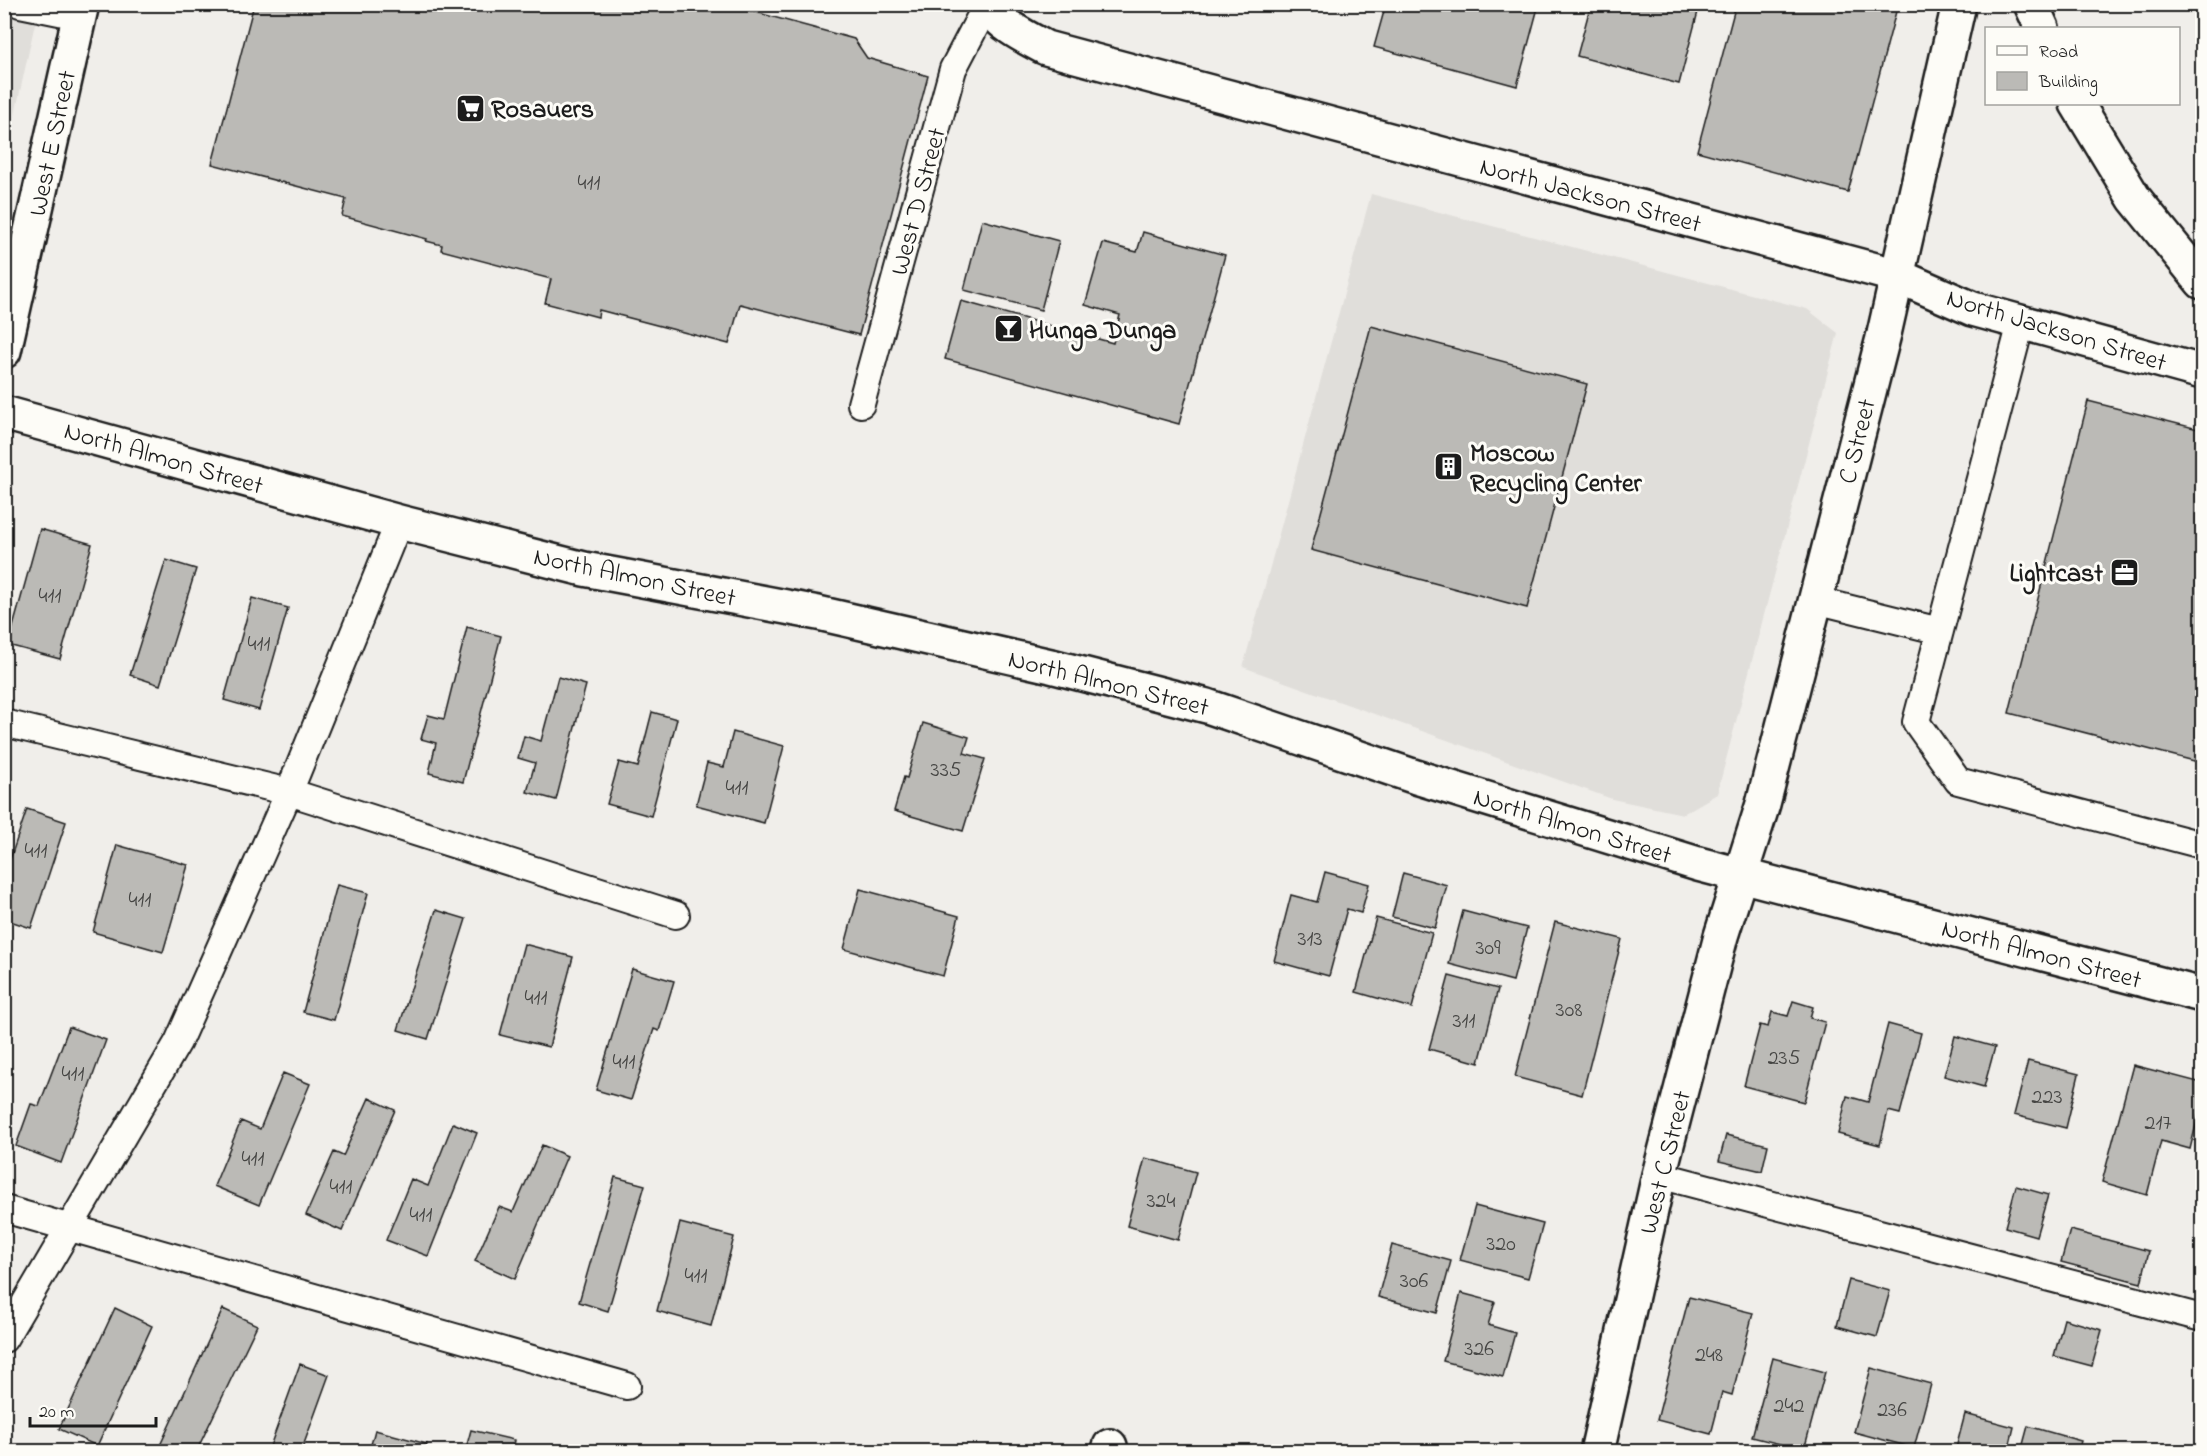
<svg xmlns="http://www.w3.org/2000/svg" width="2207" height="1456" font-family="'Indie Flower',sans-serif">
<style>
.built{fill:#e0deda}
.building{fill:#bbbab6;stroke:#1c1c1c;stroke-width:1.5}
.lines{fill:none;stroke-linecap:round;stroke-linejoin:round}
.lane-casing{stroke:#1c1c1c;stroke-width:30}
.street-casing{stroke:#1c1c1c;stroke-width:38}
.secondary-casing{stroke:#1c1c1c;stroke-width:38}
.highway-casing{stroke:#1c1c1c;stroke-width:38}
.lane{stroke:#fdfcf7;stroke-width:26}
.street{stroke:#fdfcf7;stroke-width:33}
.secondary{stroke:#fdfcf7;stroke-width:33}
.highway{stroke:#fdfcf7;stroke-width:33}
.labels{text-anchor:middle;stroke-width:6;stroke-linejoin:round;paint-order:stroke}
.number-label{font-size:22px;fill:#444442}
.poi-label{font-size:26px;font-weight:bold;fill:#1c1c1c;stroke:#fdfcf7;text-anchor:start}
.street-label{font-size:26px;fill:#1c1c1c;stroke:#fdfcf7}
</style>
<rect width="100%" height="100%" fill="#f0eeea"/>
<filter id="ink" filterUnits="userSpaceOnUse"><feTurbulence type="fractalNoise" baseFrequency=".0167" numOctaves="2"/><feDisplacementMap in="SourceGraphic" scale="12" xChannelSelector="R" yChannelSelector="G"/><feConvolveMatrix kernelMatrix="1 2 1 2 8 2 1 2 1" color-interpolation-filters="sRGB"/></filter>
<g filter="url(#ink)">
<!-- built -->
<path class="built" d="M 5,5 L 39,5 L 5,160 Z
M 1371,194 L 1807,309 L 1838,333 L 1717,794 L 1683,814 L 1612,799 L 1243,667 Z"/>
<!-- building -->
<path class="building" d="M 254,4 L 726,4 L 854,39 L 867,58 L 928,76 L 859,335 L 740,304 L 729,344 L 599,310 L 598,317 L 545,303 L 551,279 L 441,250 L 442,245 L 426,241 L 427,239 L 342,216 L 346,199 L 212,164 Z
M 1386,4 L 1539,4 L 1517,86 L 1374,47 Z
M 1591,4 L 1700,4 L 1679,84 L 1577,56 Z
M 1736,4 L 1898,4 L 1848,192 L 1697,151 Z
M 982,220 L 1059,241 L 1041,310 L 964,290 Z
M 1143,232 L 1225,255 L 1179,424 L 945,359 L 961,301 L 1113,343 L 1120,315 L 1085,305 L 1103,243 L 1137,252 Z
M 1371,326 L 1587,384 L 1527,608 L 1311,550 Z
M 2088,401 L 2202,430 L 2202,763 L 2009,713 Z
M 40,529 L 92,544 L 60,659 L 8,645 Z
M 166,560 L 196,569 L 160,685 L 130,675 Z
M 252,598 L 288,608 L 259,710 L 224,700 Z
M 467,627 L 501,636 L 463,782 L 429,773 L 436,743 L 421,739 L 428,715 L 444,719 Z
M 558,677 L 586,685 L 556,800 L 527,792 L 535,763 L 518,758 L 524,736 L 541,741 Z
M 652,712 L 677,719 L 651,816 L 607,804 L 619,762 L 638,767 Z
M 923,723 L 969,737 L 964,753 L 985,759 L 963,831 L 894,811 L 904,777 L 907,778 Z
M 733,732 L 784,746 L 764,823 L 696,805 L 707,763 L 724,767 Z
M 27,809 L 66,822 L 31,928 L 4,919 L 4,877 Z
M 117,845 L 188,865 L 163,952 L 93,932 Z
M 1325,872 L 1369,884 L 1361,913 L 1347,909 L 1329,976 L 1274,961 L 1291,895 L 1317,902 Z
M 1403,873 L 1447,885 L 1435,928 L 1392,917 Z
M 337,885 L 368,893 L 334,1020 L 303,1012 Z
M 860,889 L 959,916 L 943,976 L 844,949 Z
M 436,910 L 466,919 L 428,1039 L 398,1030 Z
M 1463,911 L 1527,928 L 1513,981 L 1449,964 Z
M 1376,918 L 1432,933 L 1412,1008 L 1356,992 Z
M 1555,922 L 1622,939 L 1582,1095 L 1515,1077 Z
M 524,944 L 573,957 L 549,1047 L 500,1035 Z
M 632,969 L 674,981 L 659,1031 L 654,1029 L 631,1100 L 596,1090 Z
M 1449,976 L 1498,989 L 1479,1063 L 1429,1049 Z
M 1793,1001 L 1813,1007 L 1810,1018 L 1825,1022 L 1804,1102 L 1744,1086 L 1760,1025 L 1768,1027 L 1772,1012 L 1788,1016 Z
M 1888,1024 L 1921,1033 L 1900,1114 L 1888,1111 L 1880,1145 L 1838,1134 L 1847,1096 L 1868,1102 Z
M 69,1027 L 106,1040 L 61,1163 L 16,1146 L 31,1104 L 39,1106 Z
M 1955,1036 L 1995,1047 L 1984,1087 L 1944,1076 Z
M 2028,1061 L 2079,1074 L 2066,1128 L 2014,1115 Z
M 2133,1065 L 2202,1083 L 2202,1101 L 2190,1149 L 2161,1141 L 2147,1195 L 2102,1182 Z
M 283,1073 L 310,1084 L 259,1205 L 214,1186 L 241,1121 L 260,1129 Z
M 369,1098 L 395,1110 L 342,1231 L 306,1215 L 334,1152 L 343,1156 Z
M 453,1123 L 477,1133 L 428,1256 L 386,1240 L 411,1179 L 428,1186 Z
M 1726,1135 L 1768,1145 L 1762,1171 L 1719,1161 Z
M 542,1145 L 567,1156 L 515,1279 L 475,1261 L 499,1207 L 513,1212 Z
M 1145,1158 L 1196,1172 L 1178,1240 L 1127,1226 Z
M 615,1177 L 645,1185 L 608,1311 L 579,1302 Z
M 2016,1186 L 2048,1195 L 2036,1236 L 2005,1227 Z
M 1475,1206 L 1543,1224 L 1528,1278 L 1460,1260 Z
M 680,1223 L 734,1237 L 711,1326 L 657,1311 Z
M 2070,1230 L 2149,1251 L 2141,1283 L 2061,1262 Z
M 1392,1245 L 1451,1261 L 1437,1313 L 1378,1297 Z
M 1849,1280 L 1890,1291 L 1877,1337 L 1837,1326 Z
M 1461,1293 L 1495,1302 L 1488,1325 L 1515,1333 L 1503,1377 L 1443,1361 Z
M 1689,1297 L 1753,1313 L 1732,1395 L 1722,1392 L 1711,1434 L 1657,1420 Z
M 115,1308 L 152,1326 L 97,1446 L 59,1429 Z
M 223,1309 L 257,1325 L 196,1452 L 157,1452 Z
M 2064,1319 L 2102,1330 L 2092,1366 L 2054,1356 Z
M 1773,1358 L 1825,1372 L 1804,1450 L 1752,1437 Z
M 300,1364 L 329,1375 L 301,1452 L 268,1452 Z
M 1871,1368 L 1931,1384 L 1914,1448 L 1854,1432 Z
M 1965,1414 L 2014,1427 L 2008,1452 L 1955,1452 Z
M 2028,1426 L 2081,1441 L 2078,1452 L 2021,1452 Z
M 375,1430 L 427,1444 L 425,1452 L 369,1452 Z
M 471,1430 L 514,1440 L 512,1452 L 465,1452 Z"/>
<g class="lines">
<defs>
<path id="lane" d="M 20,4 L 79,16
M 2021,323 L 1916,722 L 1958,781 L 2202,845
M 861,404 L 953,69 L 986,6
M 1815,600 L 1940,631
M 4,723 L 289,792 L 676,915
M 1659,1175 L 2202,1318
M 4,1209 L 627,1386
M 4,1339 L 178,1042 L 289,792 L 399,522"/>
<path id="street" d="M 986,4 C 1002,26 1023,36 1046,48 L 1898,276 L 1973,309 L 2202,372
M 4,351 L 82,4
M 1109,1452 L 1110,1446
M 1597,1452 L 1659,1175 L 1721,936 L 1763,804 L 1884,334 L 1959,4"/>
<path id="secondary" d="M 4,413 L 399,522 L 584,569 L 818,613 L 1051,666 L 1207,706 L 1416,777 L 1698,864 L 2202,995"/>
<path id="highway" d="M 2031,4 L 2042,28
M 2077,104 L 2134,198 L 2202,282"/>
</defs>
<!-- lane casing -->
<use href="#lane" class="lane-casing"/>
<!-- street casing -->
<use href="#street" class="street-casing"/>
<!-- secondary casing -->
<use href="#secondary" class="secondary-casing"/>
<!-- highway casing -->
<use href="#highway" class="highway-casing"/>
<!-- lane -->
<use href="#lane" class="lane"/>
<!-- street -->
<use href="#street" class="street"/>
<!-- secondary -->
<use href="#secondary" class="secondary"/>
<!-- highway -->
<use href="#highway" class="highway"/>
</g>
</g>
<!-- icons -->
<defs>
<symbol id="supermarket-square" viewBox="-11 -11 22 22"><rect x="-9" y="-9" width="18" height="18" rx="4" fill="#1c1c1c" stroke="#fdfcf7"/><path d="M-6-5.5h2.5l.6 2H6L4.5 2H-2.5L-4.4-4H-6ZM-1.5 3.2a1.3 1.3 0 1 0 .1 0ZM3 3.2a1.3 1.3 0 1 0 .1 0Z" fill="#fff"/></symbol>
<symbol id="bar-square" viewBox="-11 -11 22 22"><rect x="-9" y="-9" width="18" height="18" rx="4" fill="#1c1c1c" stroke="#fdfcf7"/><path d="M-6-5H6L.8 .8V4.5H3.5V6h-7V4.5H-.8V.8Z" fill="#fff"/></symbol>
<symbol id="building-square" viewBox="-11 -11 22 22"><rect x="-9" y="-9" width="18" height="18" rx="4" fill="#1c1c1c" stroke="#fdfcf7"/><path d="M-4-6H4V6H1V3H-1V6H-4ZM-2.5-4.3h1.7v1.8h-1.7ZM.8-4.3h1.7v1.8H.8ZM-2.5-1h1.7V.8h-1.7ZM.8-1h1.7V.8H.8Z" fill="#fff"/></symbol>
<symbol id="office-square" viewBox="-11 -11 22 22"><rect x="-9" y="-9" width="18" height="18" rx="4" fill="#1c1c1c" stroke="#fdfcf7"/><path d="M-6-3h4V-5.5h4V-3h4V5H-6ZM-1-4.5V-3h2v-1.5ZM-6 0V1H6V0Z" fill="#fff"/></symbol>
</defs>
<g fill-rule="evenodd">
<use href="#supermarket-square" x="454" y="92" width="33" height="33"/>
<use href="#bar-square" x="992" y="312" width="33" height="33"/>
<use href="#building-square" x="1432" y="450" width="33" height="33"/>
<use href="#office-square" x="2108" y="556" width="33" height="33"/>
</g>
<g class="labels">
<!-- number labels -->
<g class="number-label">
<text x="589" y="189">411</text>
<text x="50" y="602">411</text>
<text x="259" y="650">411</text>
<text x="946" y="776">335</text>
<text x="737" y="794">411</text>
<text x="36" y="857">411</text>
<text x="140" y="906">411</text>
<text x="1310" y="945">313</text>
<text x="1488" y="954">309</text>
<text x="536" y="1004">411</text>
<text x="1569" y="1016">308</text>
<text x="1464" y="1027">311</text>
<text x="1784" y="1064">235</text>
<text x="624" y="1068">411</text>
<text x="73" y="1080">411</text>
<text x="2047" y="1103">223</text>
<text x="2158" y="1129">217</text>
<text x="253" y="1165">411</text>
<text x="341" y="1193">411</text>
<text x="1161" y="1207">324</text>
<text x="421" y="1221">411</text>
<text x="1501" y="1250">320</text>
<text x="696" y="1282">411</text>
<text x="1414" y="1287">306</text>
<text x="1479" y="1355">326</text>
<text x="1709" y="1361">248</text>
<text x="1789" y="1412">242</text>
<text x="1892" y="1416">236</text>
</g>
<!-- poi labels -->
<g class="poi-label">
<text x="491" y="117">Rosauers</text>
<text x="1029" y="338">Hunga Dunga</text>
<text x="1470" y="461">Moscow<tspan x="1470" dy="30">Recycling Center</tspan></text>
<text x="2103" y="581" text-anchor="end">Lightcast</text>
</g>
<!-- street labels -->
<g class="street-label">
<text transform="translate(51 143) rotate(-78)" y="9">West E Street</text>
<text transform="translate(1591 194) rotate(15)" y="9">North Jackson Street</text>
<text transform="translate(917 201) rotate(-75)" y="9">West D Street</text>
<text transform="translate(2057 329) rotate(17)" y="9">North Jackson Street</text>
<text transform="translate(1856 441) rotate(-76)" y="9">C Street</text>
<text transform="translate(164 457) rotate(16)" y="9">North Almon Street</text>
<text transform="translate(635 576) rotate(12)" y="9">North Almon Street</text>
<text transform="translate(1109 682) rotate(14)" y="9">North Almon Street</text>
<text transform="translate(1573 825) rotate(17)" y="9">North Almon Street</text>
<text transform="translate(2042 953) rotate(15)" y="9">North Almon Street</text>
<text transform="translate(1664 1162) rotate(-76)" y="9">West C Street</text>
</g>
</g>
<!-- margin -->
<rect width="2207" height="1456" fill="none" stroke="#fdfcf7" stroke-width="24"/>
<rect x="12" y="12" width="2183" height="1432" fill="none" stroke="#1c1c1c" stroke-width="2" filter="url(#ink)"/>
<!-- legend -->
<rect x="1985" y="27" width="195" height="78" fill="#fdfcf7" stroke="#a3a29f" stroke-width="1.5"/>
<rect x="1997" y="46" width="30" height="9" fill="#fdfcf7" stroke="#a3a29f" stroke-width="1.5"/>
<text x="2039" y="57" font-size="18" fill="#1c1c1c">Road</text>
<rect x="1997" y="72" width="30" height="18" fill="#bbbab6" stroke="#a3a29f" stroke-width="1.5"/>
<text x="2039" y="87" font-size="18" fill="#1c1c1c">Building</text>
<!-- scale -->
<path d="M30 1417v9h126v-9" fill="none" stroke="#1c1c1c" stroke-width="3"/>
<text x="39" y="1417" font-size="18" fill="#1c1c1c" stroke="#fdfcf7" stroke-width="4.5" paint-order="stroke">20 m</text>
</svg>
